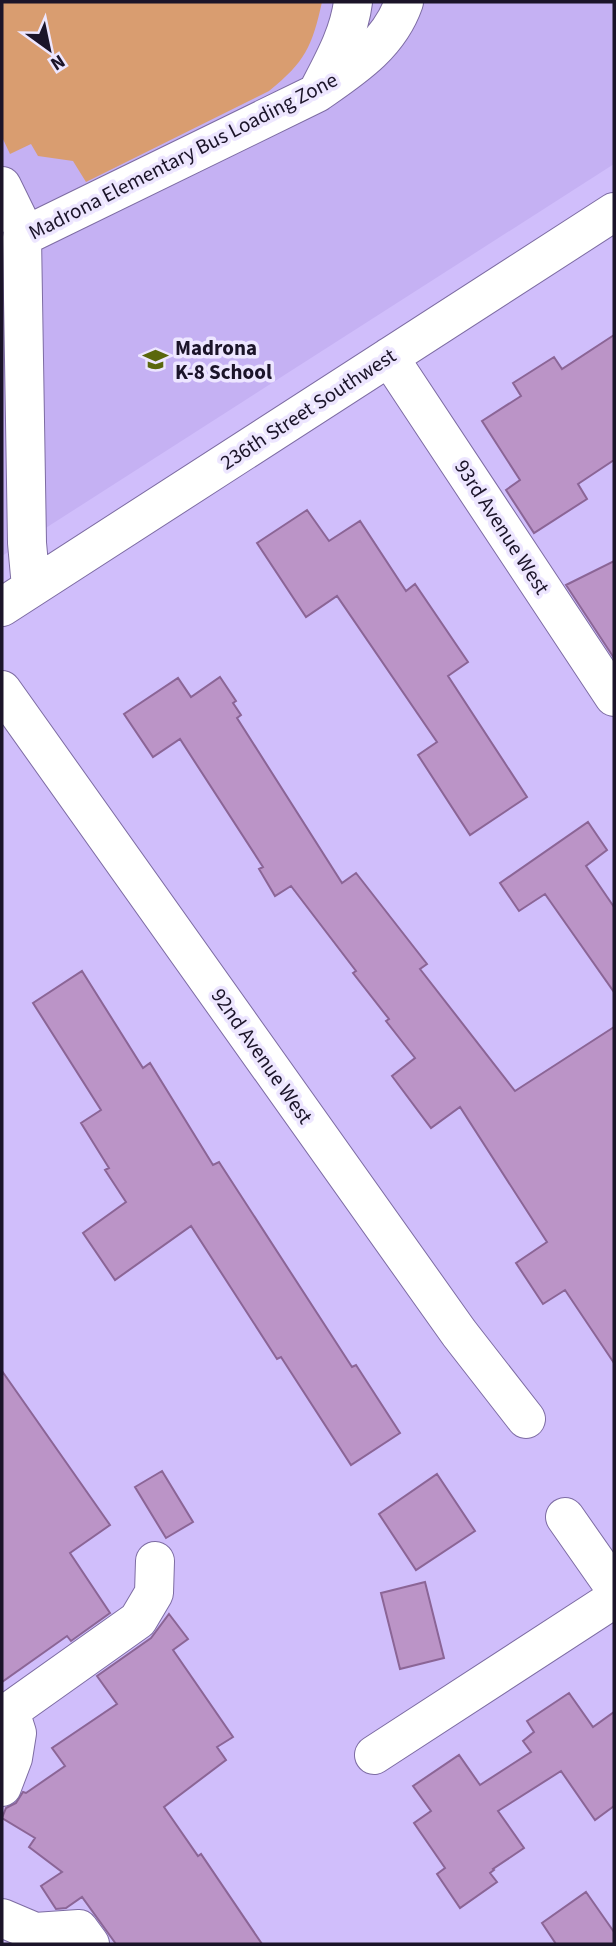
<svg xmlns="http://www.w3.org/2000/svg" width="616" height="1946" font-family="'Source Sans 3',sans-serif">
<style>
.built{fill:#c5b1f3}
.green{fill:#d99d70}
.building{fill:#bb94c7;stroke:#8b6596;stroke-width:2}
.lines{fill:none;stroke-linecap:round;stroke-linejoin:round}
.minor-casing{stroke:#7d6ca3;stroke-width:40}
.minor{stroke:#fff;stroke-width:38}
.labels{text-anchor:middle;stroke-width:7;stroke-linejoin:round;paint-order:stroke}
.street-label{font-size:21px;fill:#1b1429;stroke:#ede6ff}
.poi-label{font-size:21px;font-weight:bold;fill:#1b1429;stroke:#ede6ff;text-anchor:start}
</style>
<rect width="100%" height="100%" fill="#d0befb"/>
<!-- built -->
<path class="built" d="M 2,2 L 614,2 L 614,164 L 2,556 Z"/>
<!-- green -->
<path class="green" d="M 2,2 L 322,2 C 312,47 305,62 269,91 L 86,182 L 73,161 L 38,156 L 31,144 L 10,154 L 2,137 Z"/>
<!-- building -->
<path class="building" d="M 614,335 L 614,460 L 578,484 L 587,499 L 534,533 L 506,490 L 520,480 L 482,421 L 521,396 L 513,383 L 554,357 L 562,369 Z
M 307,510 L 329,541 L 360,521 L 406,591 L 415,584 L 468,662 L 448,676 L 527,797 L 470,835 L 418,755 L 437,742 L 337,596 L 306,617 L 257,543 Z
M 614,561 L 614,658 L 566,585 Z
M 220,677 L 236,701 L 233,703 L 241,715 L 237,718 L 342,883 L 356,873 L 427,964 L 420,969 L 515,1091 L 614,1027 L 614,1363 L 565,1290 L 543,1304 L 516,1263 L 547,1242 L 460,1107 L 431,1128 L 392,1076 L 415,1058 L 386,1021 L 389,1019 L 353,973 L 356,971 L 291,886 L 275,896 L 259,869 L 263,867 L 180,739 L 153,757 L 124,714 L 178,678 L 191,697 Z
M 588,822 L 607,850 L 586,866 L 614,907 L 614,992 L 545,894 L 519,911 L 500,883 Z
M 82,971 L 143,1068 L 150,1063 L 213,1165 L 219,1162 L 352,1367 L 356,1365 L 400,1433 L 351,1465 L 281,1357 L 277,1359 L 191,1226 L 115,1280 L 83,1233 L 126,1202 L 105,1170 L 109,1168 L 81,1123 L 101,1110 L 33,1003 Z
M 2,1371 L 110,1525 L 70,1553 L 110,1613 L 71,1641 L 67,1636 L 2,1682 Z
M 162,1471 L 193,1522 L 166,1538 L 135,1487 Z
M 437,1474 L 475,1531 L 416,1570 L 379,1514 Z
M 425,1582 L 444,1658 L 400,1669 L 381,1593 Z
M 169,1614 L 188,1639 L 173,1650 L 233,1737 L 217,1747 L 226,1760 L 164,1807 L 198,1856 L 201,1854 L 262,1944 L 116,1944 L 82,1897 L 66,1908 L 56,1909 L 41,1886 L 62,1872 L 29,1847 L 35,1838 L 2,1818 L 6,1808 L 16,1803 L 23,1792 L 26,1793 L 65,1766 L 52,1748 L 117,1704 L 97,1676 L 151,1638 Z
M 569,1693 L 593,1727 L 614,1712 L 614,1806 L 595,1820 L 561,1771 L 498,1811 L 524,1848 L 493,1869 L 494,1870 L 490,1873 L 497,1882 L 460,1908 L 437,1874 L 445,1868 L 414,1823 L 431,1811 L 413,1786 L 459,1755 L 480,1785 L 531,1752 L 523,1741 L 534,1732 L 527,1721 Z
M 586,1892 L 614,1932 L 614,1944 L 556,1944 L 542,1923 Z"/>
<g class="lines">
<defs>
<path id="minor" d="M 318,91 C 333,62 349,34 353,2
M 2,186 L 26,235
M 389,357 L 614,697
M 31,587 L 27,543 L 22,237 L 317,93 C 353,68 389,45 404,2
M 2,607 L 614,212
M 2,690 L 459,1333 L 526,1419
M 565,1517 L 614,1587
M 374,1755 L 614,1599
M 2,1787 L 13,1758 L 17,1733 L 10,1711 L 138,1620 L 154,1593 L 155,1561
M 2,1918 L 35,1932 L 79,1929 L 90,1944"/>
</defs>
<!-- minor casing -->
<use href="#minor" class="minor-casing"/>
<!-- minor -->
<use href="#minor" class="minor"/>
</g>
<!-- icons -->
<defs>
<symbol id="school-bare" viewBox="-9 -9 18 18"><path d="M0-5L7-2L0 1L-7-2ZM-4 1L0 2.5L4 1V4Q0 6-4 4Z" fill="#5a670d" stroke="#ede6ff" stroke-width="2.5" paint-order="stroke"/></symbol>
</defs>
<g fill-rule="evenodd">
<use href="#school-bare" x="138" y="342" width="35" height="35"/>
</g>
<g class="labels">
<!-- street labels -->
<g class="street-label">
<text transform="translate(183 156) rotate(-27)" y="7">Madrona Elementary Bus Loading Zone</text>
<text transform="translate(308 409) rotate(-33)" y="7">236th Street Southwest</text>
<text transform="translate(502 527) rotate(57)" y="7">93rd Avenue West</text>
<text transform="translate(262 1056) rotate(55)" y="7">92nd Avenue West</text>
</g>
<!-- poi labels -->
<g class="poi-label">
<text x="175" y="355">Madrona<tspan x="175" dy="24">K-8 School</tspan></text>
</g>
</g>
<!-- border -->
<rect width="616" height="1946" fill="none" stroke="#1b1429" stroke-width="7"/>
<!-- north arrow -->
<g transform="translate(49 49) rotate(147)" stroke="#ede6ff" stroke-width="5" paint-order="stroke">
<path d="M0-5L12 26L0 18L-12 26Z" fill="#1b1429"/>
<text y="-10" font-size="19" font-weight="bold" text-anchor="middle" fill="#1b1429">N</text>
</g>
</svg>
